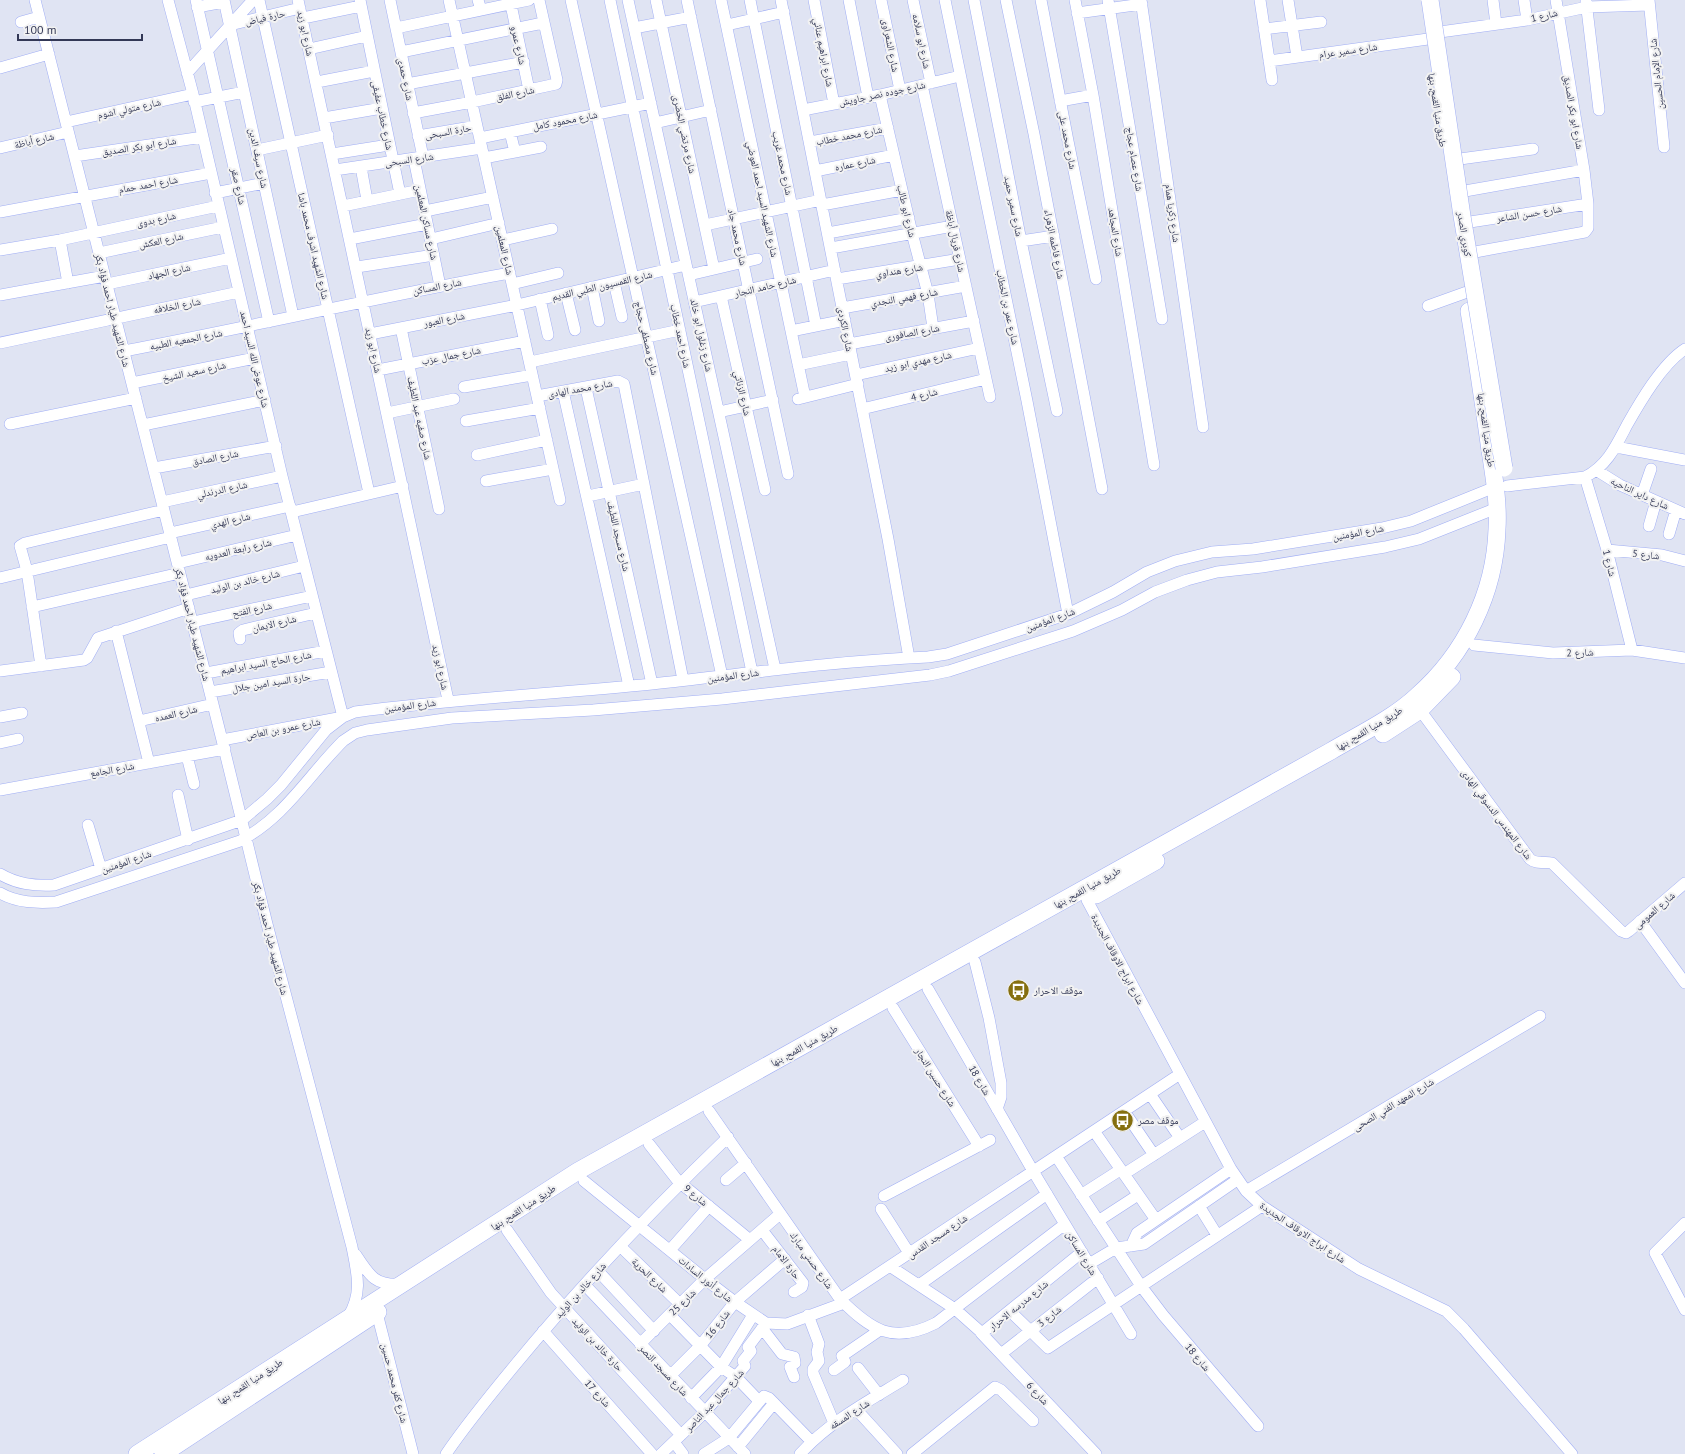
<svg xmlns="http://www.w3.org/2000/svg" width="1685" height="1454" font-family="'PT Sans','Noto Naskh Arabic',sans-serif">
<style>
.lines{fill:none;stroke-linecap:round;stroke-linejoin:round}
.minor-casing{stroke:#a0aef5;stroke-width:12}
.highway-casing{stroke:#a0aef5;stroke-width:18}
.minor{stroke:#fff;stroke-width:11}
.highway{stroke:#fff;stroke-width:17}
.highway-bridge-casing{stroke:#a0aef5;stroke-width:18;stroke-linecap:butt}
.highway-bridge{stroke:#fff;stroke-width:17}
.labels{text-anchor:middle;stroke-width:4;stroke-linejoin:round;paint-order:stroke}
.street-label{font-size:10px;fill:#333856;stroke:#f2f2f2}
.poi-label{font-size:10px;fill:#333856;stroke:#f2f2f2;text-anchor:start}
</style>
<rect width="100%" height="100%" fill="#e0e4f3"/>
<g class="lines">
<defs>
<path id="minor" d="M 35,0 L 222,740 L 267,924 L 352,1247 C 357,1273 363,1293 348,1317
M 168,0 L 193,94 L 282,476 L 343,717 L 222,740
M 196,0 L 269,322
M 224,0 L 293,316
M 259,0 L 369,493
M 298,0 L 448,700
M 360,0 L 400,194
M 390,0 L 423,157
M 449,0 L 560,500
M 478,0 L 481,10
M 510,0 L 529,90
M 571,0 L 722,676
M 610,0 L 752,672
M 628,0 L 775,669
M 656,0 L 714,269
M 687,0 L 788,474
M 721,0 L 805,397
M 750,0 L 816,326
M 781,0 L 888,539 L 909,658
M 814,0 L 834,104
M 849,0 L 868,97
M 881,0 L 900,90
M 913,0 L 931,83
M 945,0 L 1027,401 L 1068,614
M 974,0 L 1021,241 L 1057,411
M 1006,0 L 1034,134 L 1102,489
M 1041,0 L 1068,141 L 1096,279
M 1075,0 L 1093,95 L 1154,465
M 1108,0 L 1162,319
M 1141,0 L 1203,427
M 1260,0 L 1272,80
M 1288,0 L 1297,57
M 1493,0 L 1496,24
M 1524,0 L 1527,20
M 1649,0 L 1664,147
M 1586,1 L 1599,110
M 197,7 L 224,2
M 1077,13 L 1142,4
M 303,18 L 361,6
M 21,22 L 39,17
M 230,25 L 300,8
M 727,25 L 784,12
M 396,28 L 529,0
M 634,28 L 691,17
M 1264,29 L 1321,22
M 1440,32 L 1527,20 L 1587,7 L 1649,5
M 309,49 L 367,36
M 401,52 L 543,23
M 1269,61 L 1428,39
M 0,68 L 49,54
M 187,73 L 253,0
M 317,82 L 374,71
M 407,84 L 524,62
M 922,85 L 990,397
M 880,95 L 912,233 L 928,294 L 933,328
M 1060,101 L 1093,95
M 194,102 L 244,92
M 803,110 L 880,95 L 960,76
M 413,113 L 472,102 L 556,84 L 557,80 L 539,0
M 324,118 L 382,108
M 66,122 L 193,94
M 655,123 L 711,110
M 510,132 L 515,152
M 418,136 L 477,126
M 480,138 L 651,103
M 810,142 L 888,128
M 0,148 L 68,132
M 257,150 L 328,135
M 332,154 L 389,145
M 75,156 L 203,137
M 484,158 L 541,147
M 414,159 L 440,286
M 1460,159 L 1533,149
M 361,167 L 367,200
M 335,170 L 482,148
M 815,171 L 894,155
M 1465,191 L 1584,170
M 215,193 L 264,183
M 822,205 L 902,190
M 343,206 L 420,190
M 425,211 L 493,197
M 0,212 L 211,173
M 1470,222 L 1588,204
M 705,225 L 821,200
M 828,233 L 909,218
M 350,239 L 427,224
M 431,239 L 499,223
M 60,240 L 68,283
M 503,240 L 552,229
M 1021,241 L 1054,236
M 831,248 L 953,226
M 0,250 L 60,240 L 218,206
M 1475,252 L 1585,232 L 1588,228 L 1588,204 L 1584,170 L 1556,0
M 99,253 L 223,227
M 357,267 L 434,255
M 689,275 L 757,259
M 837,279 L 960,259
M 614,282 L 622,317
M 107,284 L 231,258
M 512,284 L 558,273
M 592,287 L 599,321
M 566,293 L 575,330
M 0,295 L 105,276
M 721,296 L 765,490
M 540,299 L 548,335
M 694,302 L 835,270
M 1428,306 L 1467,292
M 842,308 L 966,286
M 401,328 L 439,509
M 791,331 L 845,320
M 370,334 L 517,305 L 686,265
M 0,343 L 239,292
M 849,344 L 974,321
M 124,351 C 253,326 381,297 510,273
M 530,362 L 680,330
M 798,365 L 851,354
M 378,370 L 525,341
M 856,375 L 979,348
M 132,383 L 255,358
M 464,387 L 532,375
M 586,388 L 652,684
M 563,391 L 629,686
M 537,396 L 618,381 L 624,384 L 683,680
M 798,399 L 858,384
M 862,409 L 986,379
M 719,412 L 773,400
M 387,413 L 454,399
M 466,421 L 540,408
M 10,424 L 136,398
M 143,425 L 265,400
M 1616,447 L 1685,460
M 477,455 L 547,440
M 154,468 L 276,446
M 1596,470 L 1620,485 L 1685,514
M 1585,477 L 1607,550 L 1632,650
M 486,481 L 553,469
M 1507,486 L 1585,477 C 1607,466 1616,446 1627,425 C 1640,402 1662,364 1685,349
M 1642,495 L 1651,469
M 588,496 L 644,484
M 162,502 L 282,476
M 292,512 L 403,486
M 1649,526 L 1656,501
M 170,533 L 290,506
M 1669,534 L 1676,510
M 1607,550 L 1662,555 L 1685,561
M 178,563 L 297,535
M 0,578 L 171,537
M 186,595 L 304,566
M 32,607 L 180,573
M 193,622 L 312,596
M 116,631 L 149,763
M 240,639 L 239,633 L 243,630 L 316,613
M 1474,645 L 1553,653 L 1632,650 L 1685,658
M 41,666 L 27,571 L 20,546 L 25,543 L 164,510
M 0,671 L 84,660 L 87,658 L 98,638 L 189,608
M 206,673 L 326,651
M 210,692 L 331,672
M 1420,710 L 1530,859 C 1537,865 1544,861 1552,863 L 1621,931 L 1626,933 L 1629,931 L 1685,883
M 0,717 L 22,713
M 139,721 L 213,704
M 0,743 L 18,739
M 187,756 L 194,784
M 0,790 L 225,749
M 178,795 L 188,840
M 88,825 L 101,869
M 0,874 C 17,884 34,886 54,885 L 242,820 L 267,799 L 281,785 L 326,730 L 343,717 L 355,712 C 453,699 553,694 652,684 C 744,674 835,661 928,657 L 947,654 L 1068,614 L 1113,592 L 1147,572 L 1175,561 L 1212,552 L 1253,549 L 1382,528 L 1411,521 L 1495,487
M 0,893 C 17,903 37,903 56,902 L 240,841 C 286,816 307,777 343,741 L 355,733 L 367,730 L 452,718 L 593,710 L 722,699 L 930,675 L 949,671 L 1073,631 L 1122,610 L 1155,592 L 1187,580 L 1217,572 L 1262,567 L 1385,547 L 1419,539 L 1497,508
M 1087,900 L 1231,1169 L 1246,1191 L 1262,1206 L 1359,1269 L 1446,1311 L 1464,1329 L 1572,1454
M 1640,921 L 1685,983
M 975,962 L 989,1018 L 1001,1083 L 1001,1097 L 997,1109
M 928,989 L 1033,1171 L 1131,1334
M 893,1008 L 979,1146
M 1150,1094 L 1180,1138
M 709,1111 L 840,1299 C 871,1330 893,1345 936,1323 L 1065,1224
M 1124,1111 L 1154,1155
M 1094,1131 L 1156,1220
M 649,1144 L 678,1181 L 750,1240
M 1056,1156 L 1141,1286 L 1163,1315 L 1258,1426
M 1124,1174 L 1205,1122
M 726,1180 L 746,1163
M 584,1181 L 705,1279 L 735,1302 L 766,1323 L 787,1324 L 844,1303
M 1246,1191 L 1540,1016
M 1081,1195 L 1120,1170
M 884,1196 L 990,1140
M 1199,1206 L 1217,1235
M 881,1209 L 909,1253
M 1098,1221 L 1138,1195
M 1685,1223 L 1655,1253 L 1685,1310
M 507,1230 L 551,1293 L 681,1435
M 762,1230 L 803,1283 L 802,1287 L 794,1292
M 620,1246 L 680,1304
M 1131,1246 L 1137,1233 L 1231,1169
M 670,1250 L 709,1206
M 356,1255 C 369,1275 375,1286 401,1284
M 1089,1264 L 1116,1248 L 1144,1244 L 1237,1180
M 891,1267 L 955,1309 L 982,1333 L 1082,1252
M 598,1271 L 654,1331
M 585,1285 L 745,1454
M 919,1285 L 1047,1194
M 840,1299 L 1180,1074
M 1010,1311 L 1048,1348 L 1262,1206
M 377,1313 L 413,1454
M 670,1315 L 721,1367 L 736,1377 L 759,1401
M 808,1315 L 819,1344 L 817,1352 L 819,1361 L 813,1369 L 813,1373 L 834,1423
M 762,1328 L 782,1354 L 794,1357 L 795,1363 L 790,1367 L 794,1377
M 543,1331 L 652,1454
M 981,1333 L 1096,1454
M 640,1344 L 705,1279 L 780,1214
M 1001,1354 L 1098,1278
M 858,1368 L 879,1395
M 834,1370 L 845,1362 L 842,1356 L 880,1330
M 670,1376 L 700,1346 L 735,1302 L 785,1259
M 691,1398 L 721,1367 L 753,1315
M 856,1409 L 897,1454
M 674,1442 L 683,1454
M 738,1447 L 774,1403
M 446,1454 C 467,1423 491,1394 515,1365 C 581,1285 653,1209 728,1137
M 661,1454 L 704,1413 L 745,1366 L 743,1361 L 751,1351 L 748,1347 L 766,1323
M 704,1454 L 729,1438 L 764,1396 L 769,1398 L 811,1441
M 800,1454 C 829,1422 867,1402 903,1380
M 912,1454 L 995,1387 L 1001,1390 L 1033,1421"/>
<path id="highway" d="M 1383,734 L 1420,710 L 1452,677
M 1096,895 L 1156,861
M 137,1454 L 578,1171 L 1331,751 C 1360,734 1392,719 1417,696 C 1465,654 1495,593 1497,529 C 1499,498 1492,467 1488,436 C 1482,394 1476,352 1469,311
M 163,1454 L 378,1312"/>
</defs>
<!-- minor casing -->
<use href="#minor" class="minor-casing"/>
<!-- highway casing -->
<use href="#highway" class="highway-casing"/>
<!-- minor -->
<use href="#minor" class="minor"/>
<!-- highway -->
<use href="#highway" class="highway"/>
<defs>
<path id="highway-bridge" d="M 1430,0 L 1462,216 L 1504,468"/>
</defs>
<!-- highway-bridge casing -->
<use href="#highway-bridge" class="highway-bridge-casing"/>
<!-- highway-bridge -->
<use href="#highway-bridge" class="highway-bridge"/>
</g>
<!-- icons -->
<defs>
<symbol id="bus-disc" viewBox="-11 -11 22 22"><circle r="9.5" fill="#856f0f" stroke="#f2f2f2"/><path d="M-5-6H5V4H4V6H2V4H-2V6H-4V4H-5ZM-3.5-4V0h7V-4ZM-3.5 1.2v1.5H-2V1.2ZM2 1.2v1.5H3.5V1.2Z" fill="#fff"/></symbol>
</defs>
<g fill-rule="evenodd">
<use href="#bus-disc" x="1006" y="978" width="25" height="25"/>
<use href="#bus-disc" x="1110" y="1108" width="25" height="25"/>
</g>
<g class="labels">
<!-- street labels -->
<g class="street-label">
<text transform="translate(1544 15) rotate(-13)" y="4">شارع 1</text>
<text transform="translate(265 17) rotate(-13)" y="4">حارة فياض</text>
<text transform="translate(306 33) rotate(78)" y="4">شارع ابو زيد</text>
<text transform="translate(922 41) rotate(78)" y="4">شارع ابو سلامه</text>
<text transform="translate(519 45) rotate(77)" y="4">شارع عمرو</text>
<text transform="translate(891 45) rotate(79)" y="4">شارع الشعراوى</text>
<text transform="translate(1348 50) rotate(-8)" y="4">شارع سمير عرام</text>
<text transform="translate(824 52) rotate(79)" y="4">شارع ابراهيم عناني</text>
<text transform="translate(1656 74) rotate(-96)" y="4">شارع الإمام الحسين</text>
<text transform="translate(406 79) rotate(78)" y="4">شارع حمدى</text>
<text transform="translate(515 93) rotate(-12)" y="4">شارع الفلق</text>
<text transform="translate(882 93) rotate(-12)" y="4">شارع جوده نصر جاويش</text>
<text transform="translate(129 108) rotate(-12)" y="4">شارع متولي اشوم</text>
<text transform="translate(1438 110) rotate(81)" y="4">طريق منيا القمح, بنها</text>
<text transform="translate(1574 112) rotate(80)" y="4">شارع ابو بكر الصديق</text>
<text transform="translate(383 115) rotate(78)" y="4">شارع خطاب عفيفى</text>
<text transform="translate(565 120) rotate(-11)" y="4">شارع محمود كامل</text>
<text transform="translate(448 131) rotate(-10)" y="4">حارة السبحى</text>
<text transform="translate(685 134) rotate(78)" y="4">شارع مرتضي الخضرى</text>
<text transform="translate(849 135) rotate(-11)" y="4">شارع محمد خطاب</text>
<text transform="translate(34 140) rotate(-13)" y="4">شارع أباظة</text>
<text transform="translate(1068 140) rotate(79)" y="4">شارع محمد على</text>
<text transform="translate(139 146) rotate(-9)" y="4">شارع ابو بكر الصديق</text>
<text transform="translate(259 158) rotate(78)" y="4">شارع سيف الدين</text>
<text transform="translate(409 159) rotate(-8)" y="4">شارع السبحى</text>
<text transform="translate(1135 159) rotate(81)" y="4">شارع عصام عجاج</text>
<text transform="translate(783 163) rotate(78)" y="4">شارع محمد غريب</text>
<text transform="translate(855 163) rotate(-11)" y="4">شارع عماره</text>
<text transform="translate(148 184) rotate(-10)" y="4">شارع احمد حمام</text>
<text transform="translate(239 186) rotate(77)" y="4">شارع صقر</text>
<text transform="translate(763 199) rotate(78)" y="4">شارع الشهيد السيد احمد العوضي</text>
<text transform="translate(1014 206) rotate(79)" y="4">شارع سمير حميد</text>
<text transform="translate(907 211) rotate(77)" y="4">شارع ابو طالب</text>
<text transform="translate(1173 213) rotate(82)" y="4">شارع زكريا همام</text>
<text transform="translate(1529 213) rotate(-9)" y="4">شارع حسن الشاعر</text>
<text transform="translate(156 219) rotate(-12)" y="4">شارع بدوى</text>
<text transform="translate(427 222) rotate(78)" y="4">شارع مساكن المعلمين</text>
<text transform="translate(1116 232) rotate(81)" y="4">شارع المجاهد</text>
<text transform="translate(1465 234) rotate(81)" y="4">كوبري الصدر</text>
<text transform="translate(738 237) rotate(78)" y="4">شارع محمد جاد</text>
<text transform="translate(161 240) rotate(-12)" y="4">شارع العكش</text>
<text transform="translate(956 241) rotate(78)" y="4">شارع فريال أباظة</text>
<text transform="translate(1055 244) rotate(79)" y="4">شارع فاطمه الزهراء</text>
<text transform="translate(314 246) rotate(77)" y="4">شارع الشهيد اشرف محمد باشا</text>
<text transform="translate(505 250) rotate(77)" y="4">شارع المعلمين</text>
<text transform="translate(899 270) rotate(-9)" y="4">شارع هنداوي</text>
<text transform="translate(169 271) rotate(-12)" y="4">شارع الجهاد</text>
<text transform="translate(602 285) rotate(-13)" y="4">شارع القمسيون الطبي القديم</text>
<text transform="translate(437 286) rotate(-11)" y="4">شارع المساكن</text>
<text transform="translate(765 286) rotate(-13)" y="4">شارع حامد النجار</text>
<text transform="translate(904 297) rotate(-10)" y="4">شارع فهمي النجدي</text>
<text transform="translate(177 305) rotate(-11)" y="4">شارع الخلافه</text>
<text transform="translate(1008 307) rotate(78)" y="4">شارع عمر بن الخطاب</text>
<text transform="translate(113 310) rotate(76)" y="4">شارع الشهيد طيار احمد فؤاد بكر</text>
<text transform="translate(444 319) rotate(-11)" y="4">شارع العبور</text>
<text transform="translate(846 329) rotate(79)" y="4">شارع الكردى</text>
<text transform="translate(912 332) rotate(-10)" y="4">شارع الصافورى</text>
<text transform="translate(702 335) rotate(78)" y="4">شارع زغلول ابو خالد</text>
<text transform="translate(681 336) rotate(78)" y="4">شارع احمد خطاب</text>
<text transform="translate(647 338) rotate(77)" y="4">شارع مصطفى حجاج</text>
<text transform="translate(186 339) rotate(-11)" y="4">شارع الجمعيه الطبيه</text>
<text transform="translate(374 350) rotate(78)" y="4">شارع ابو زيد</text>
<text transform="translate(451 355) rotate(-11)" y="4">شارع جمال عزب</text>
<text transform="translate(255 359) rotate(77)" y="4">شارع عوض الله السيد احمد</text>
<text transform="translate(918 361) rotate(-12)" y="4">شارع مهدي ابو زيد</text>
<text transform="translate(194 371) rotate(-12)" y="4">شارع سعيد الشيخ</text>
<text transform="translate(580 388) rotate(-10)" y="4">شارع محمد الهادى</text>
<text transform="translate(743 393) rotate(77)" y="4">شارع الزناتي</text>
<text transform="translate(924 394) rotate(-14)" y="4">شارع 4</text>
<text transform="translate(420 418) rotate(78)" y="4">شارع صفيه عبد اللطيف</text>
<text transform="translate(1487 430) rotate(82)" y="4">طريق منيا القمح, بنها</text>
<text transform="translate(215 457) rotate(-11)" y="4">شارع الصادق</text>
<text transform="translate(222 489) rotate(-12)" y="4">شارع الدرندلي</text>
<text transform="translate(1640 493) rotate(25)" y="4">شارع داير الناحيه</text>
<text transform="translate(230 520) rotate(-13)" y="4">شارع الهدي</text>
<text transform="translate(1358 532) rotate(-10)" y="4">شارع المؤمنين</text>
<text transform="translate(619 536) rotate(77)" y="4">شارع مسجد اللطيف</text>
<text transform="translate(238 549) rotate(-13)" y="4">شارع رابعة العدويه</text>
<text transform="translate(1646 554) rotate(6)" y="4">شارع 5</text>
<text transform="translate(1610 563) rotate(76)" y="4">شارع 1</text>
<text transform="translate(245 581) rotate(-14)" y="4">شارع خالد بن الوليد</text>
<text transform="translate(252 609) rotate(-12)" y="4">شارع الفتح</text>
<text transform="translate(1050 619) rotate(-20)" y="4">شارع المؤمنين</text>
<text transform="translate(274 623) rotate(-13)" y="4">شارع الايمان</text>
<text transform="translate(193 624) rotate(76)" y="4">شارع الشهيد طيار احمد فؤاد بكر</text>
<text transform="translate(1580 652) rotate(-2)" y="4">شارع 2</text>
<text transform="translate(266 662) rotate(-10)" y="4">شارع الحاج السيد ابراهيم</text>
<text transform="translate(441 667) rotate(78)" y="4">شارع ابو زيد</text>
<text transform="translate(733 675) rotate(-7)" y="4">شارع المؤمنين</text>
<text transform="translate(271 682) rotate(-9)" y="4">حارة السيد امين جلال</text>
<text transform="translate(410 705) rotate(-7)" y="4">شارع المؤمنين</text>
<text transform="translate(176 713) rotate(-13)" y="4">شارع العمده</text>
<text transform="translate(283 728) rotate(-11)" y="4">شارع عمرو بن العاص</text>
<text transform="translate(1369 728) rotate(-31)" y="4">طريق منيا القمح, بنها</text>
<text transform="translate(112 769) rotate(-10)" y="4">شارع الجامع</text>
<text transform="translate(1497 814) rotate(53)" y="4">شارع المهندس الدسوقي الهادى</text>
<text transform="translate(126 861) rotate(-19)" y="4">شارع المؤمنين</text>
<text transform="translate(1087 887) rotate(-29)" y="4">طريق منيا القمح, بنها</text>
<text transform="translate(1654 910) rotate(-41)" y="4">شارع العمومى</text>
<text transform="translate(271 938) rotate(76)" y="4">شارع الشهيد طيار احمد فؤاد بكر</text>
<text transform="translate(1118 959) rotate(62)" y="4">شارع ابراج الاوقاف الجديدة</text>
<text transform="translate(804 1045) rotate(-29)" y="4">طريق منيا القمح, بنها</text>
<text transform="translate(936 1077) rotate(58)" y="4">شارع حسين النجار</text>
<text transform="translate(980 1080) rotate(60)" y="4">شارع 18</text>
<text transform="translate(1393 1104) rotate(-31)" y="4">شارع المعهد الفني الصحى</text>
<text transform="translate(696 1195) rotate(39)" y="4">شارع 9</text>
<text transform="translate(523 1207) rotate(-33)" y="4">طريق منيا القمح, بنها</text>
<text transform="translate(1303 1232) rotate(34)" y="4">شارع ابراج الاوقاف الجديدة</text>
<text transform="translate(937 1236) rotate(-34)" y="4">شارع مسجد القدس</text>
<text transform="translate(1082 1253) rotate(59)" y="4">شارع المساكن</text>
<text transform="translate(812 1260) rotate(55)" y="4">شارع حسني مبارك</text>
<text transform="translate(787 1262) rotate(53)" y="4">حارة الامام</text>
<text transform="translate(650 1275) rotate(44)" y="4">شارع الحرية</text>
<text transform="translate(706 1279) rotate(39)" y="4">شارع أنور السادات</text>
<text transform="translate(580 1290) rotate(-48)" y="4">شارع خالد بن الوليد</text>
<text transform="translate(682 1302) rotate(-45)" y="4">شارع 25</text>
<text transform="translate(1018 1305) rotate(-39)" y="4">شارع مدرسه الاحرار</text>
<text transform="translate(1049 1316) rotate(-38)" y="4">شارع 3</text>
<text transform="translate(717 1324) rotate(-52)" y="4">شارع 16</text>
<text transform="translate(598 1344) rotate(47)" y="4">حارة خالد بن الوليد</text>
<text transform="translate(1198 1357) rotate(50)" y="4">شارع 18</text>
<text transform="translate(664 1370) rotate(47)" y="4">شارع مسجد النصر</text>
<text transform="translate(250 1381) rotate(-33)" y="4">طريق منيا القمح, بنها</text>
<text transform="translate(395 1383) rotate(76)" y="4">شارع كفر محمد حسين</text>
<text transform="translate(598 1393) rotate(48)" y="4">شارع 17</text>
<text transform="translate(1038 1393) rotate(47)" y="4">شارع 6</text>
<text transform="translate(714 1400) rotate(-47)" y="4">شارع جمال عبد الناصر</text>
<text transform="translate(849 1414) rotate(-33)" y="4">شارع المسقه</text>
</g>
<!-- poi labels -->
<g class="poi-label">
<text x="1034" y="994">موقف الاحرار</text>
<text x="1138" y="1124">موقف مصر</text>
</g>
</g>
<!-- scale -->
<path d="M18 34v6h124v-6" fill="none" stroke="#333856" stroke-width="2"/>
<text x="24" y="34" font-size="12" fill="#333856" stroke="#f2f2f2" stroke-width="3" paint-order="stroke">100 m</text>
</svg>
